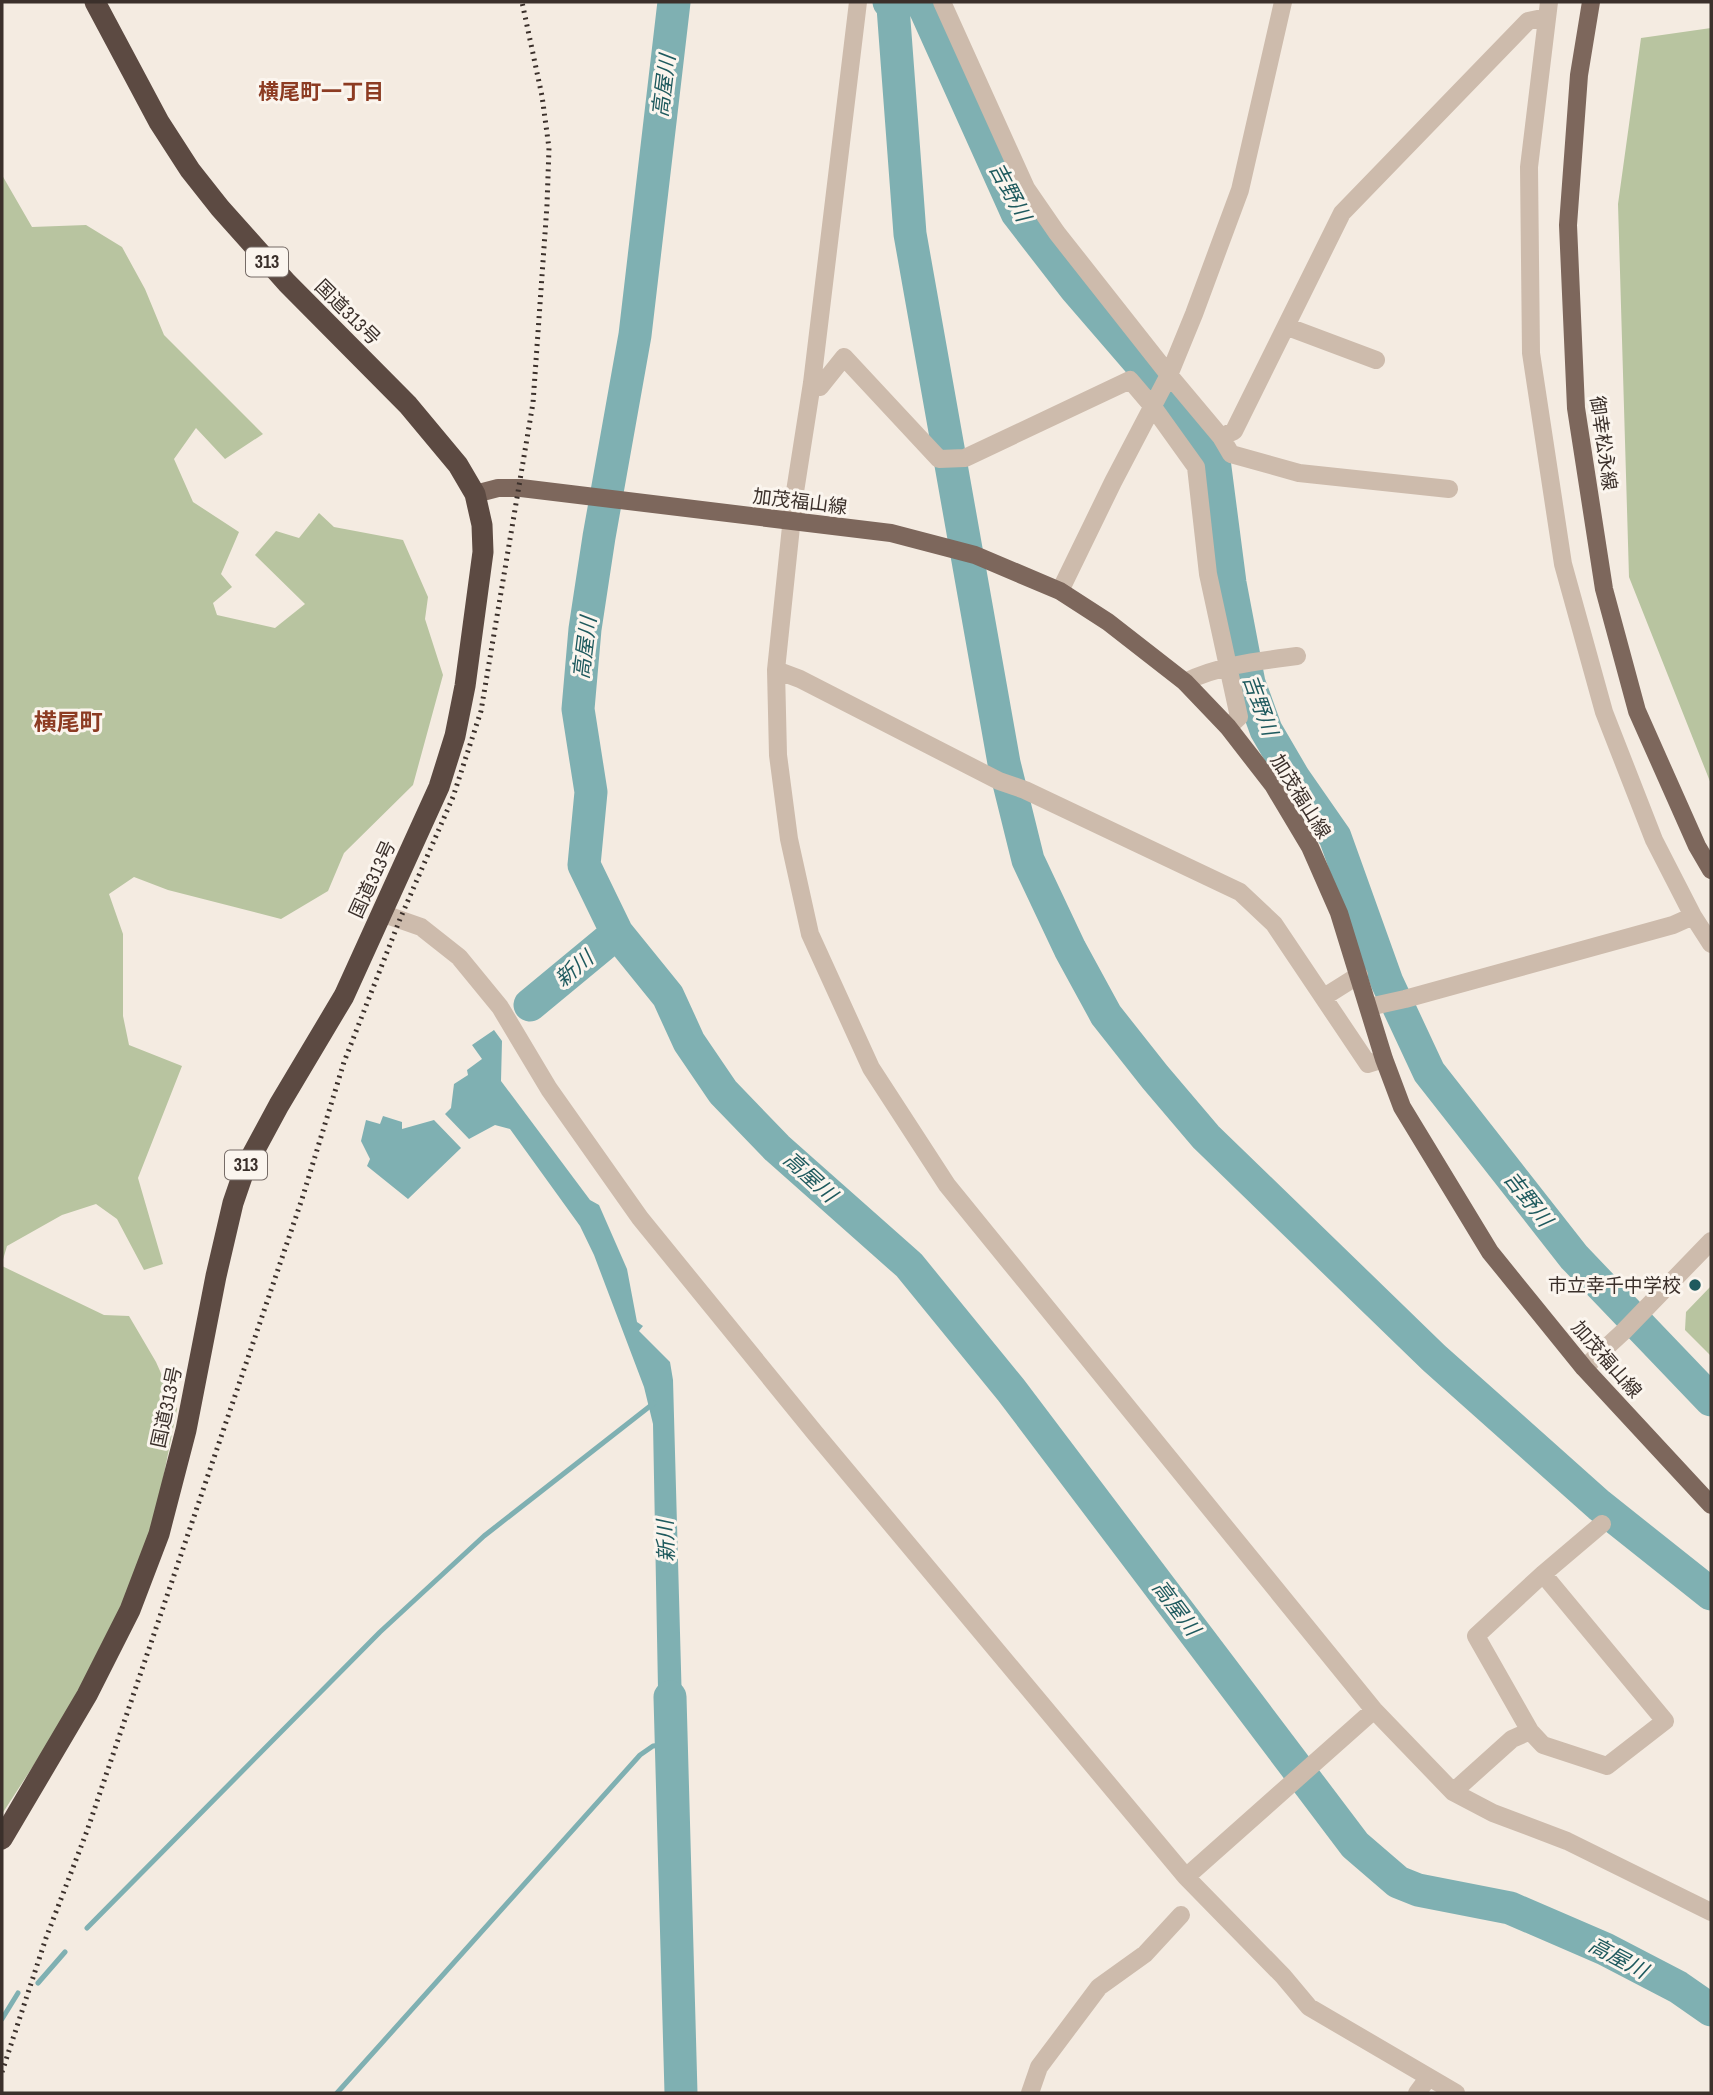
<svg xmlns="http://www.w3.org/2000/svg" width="1713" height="2095" font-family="'Archivo Narrow','Noto Sans JP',sans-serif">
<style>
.green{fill:#b8c4a0}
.water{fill:#7fb0b2}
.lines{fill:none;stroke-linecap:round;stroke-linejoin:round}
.stream{stroke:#7fb0b2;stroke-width:5}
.river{stroke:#7fb0b2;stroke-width:33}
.minor{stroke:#cdbbac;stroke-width:18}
.major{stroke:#7d675c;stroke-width:18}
.highway{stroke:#5c4a42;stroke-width:21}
.rail{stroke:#3b302b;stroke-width:5;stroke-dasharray:2 5;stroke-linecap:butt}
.poi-dot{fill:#1f5a5e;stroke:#fbf5ee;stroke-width:2.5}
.labels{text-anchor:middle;stroke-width:6;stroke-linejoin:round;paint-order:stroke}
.shield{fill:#fbf5ee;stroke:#756b66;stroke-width:2}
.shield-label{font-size:18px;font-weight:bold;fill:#3b302b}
.street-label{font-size:19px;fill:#3b302b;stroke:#fbf5ee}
.poi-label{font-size:19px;fill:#3b302b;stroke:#fbf5ee;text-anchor:end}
.water-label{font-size:21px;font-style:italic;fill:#1f5a5e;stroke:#fbf5ee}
.neighbourhood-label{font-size:21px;font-weight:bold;fill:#8c3b22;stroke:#fbf5ee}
.quarter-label{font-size:23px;font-weight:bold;fill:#8c3b22;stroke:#fbf5ee}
</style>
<rect width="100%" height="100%" fill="#f4ebe1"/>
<!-- green -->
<path class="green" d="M 1711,28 L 1711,784 L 1629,577 L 1618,204 L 1641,38 Z
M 2,175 L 32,227 L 86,225 L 122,247 L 145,289 L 164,335 L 263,434 L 225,459 L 196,428 L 174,459 L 193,502 L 239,532 L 221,574 L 232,587 L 213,603 L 217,615 L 275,628 L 305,604 L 255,555 L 276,531 L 299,538 L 319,513 L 334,527 L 403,540 L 428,597 L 425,619 L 443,675 L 413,785 L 344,853 L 328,891 L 281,919 L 168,890 L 134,877 L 109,894 L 123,934 L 123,1016 L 129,1045 L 182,1066 L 138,1178 L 163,1264 L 144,1270 L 117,1219 L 96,1204 L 62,1215 L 7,1246 L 2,1263 Z
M 2,1266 L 104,1315 L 129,1316 L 156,1362 L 177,1409 L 153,1529 L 140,1576 L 85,1686 L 2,1814 Z
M 1711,1286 L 1711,1356 L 1685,1330 L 1686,1312 Z"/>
<!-- water -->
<path class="water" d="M 494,1030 L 502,1041 L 501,1081 L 590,1200 L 599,1205 L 627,1269 L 637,1322 L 643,1326 L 639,1331 L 670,1362 L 673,1380 L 683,1741 L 659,1742 L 653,1424 L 644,1387 L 594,1255 L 580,1226 L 510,1129 L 495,1125 L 469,1139 L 445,1114 L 451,1108 L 454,1084 L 468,1075 L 467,1070 L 482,1059 L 472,1045 Z
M 383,1116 L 402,1122 L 402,1129 L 434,1120 L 461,1148 L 408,1199 L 367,1166 L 370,1159 L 361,1141 L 366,1120 L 380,1124 Z"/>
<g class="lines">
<!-- stream -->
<path class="stream" d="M 87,1928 L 380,1632 L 484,1536 L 654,1403
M 38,1983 L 65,1952
M 2,2019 L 18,1993
M 337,2093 L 640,1755 L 653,1746 L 671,1744"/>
<!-- river -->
<path class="river" d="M 674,2 L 635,335 L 599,537 L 585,629 L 578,709 L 591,792 L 584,865 L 617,933 L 668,996 L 689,1042 L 723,1092 L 777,1148 L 909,1265 L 1011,1390 L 1355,1845 L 1398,1882 L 1418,1890 L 1510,1908 L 1605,1949 L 1678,1987 L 1711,2010
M 889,2 L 893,7 L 910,234 L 1004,763 L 1028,860 L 1070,949 L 1106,1015 L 1155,1077 L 1206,1137 L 1434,1358 L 1599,1505 L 1711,1594
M 922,2 L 1017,213 L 1075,288 L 1170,398 L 1214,460 L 1230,583 L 1249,683 L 1266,730 L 1294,778 L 1335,837 L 1387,982 L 1429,1072 L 1574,1257 L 1711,1400
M 530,1005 L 617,933
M 670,1697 L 681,2093"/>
<!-- minor -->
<path class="minor" d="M 858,2 L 812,383 L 794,498 L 776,670 L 778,755 L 789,839 L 810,934 L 871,1068 L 947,1185 L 1374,1710 L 1453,1792 L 1493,1813 L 1567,1841 L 1711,1912
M 942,2 L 1026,188 L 1057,233 L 1169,375 L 1221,437 L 1234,431 L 1342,213 L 1528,21 L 1547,17
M 1549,2 L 1529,167 L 1531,353 L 1563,564 L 1604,712 L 1654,840 L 1693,916 L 1711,944
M 1288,327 L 1376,360
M 812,383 L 820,387 L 844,357 L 939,459 L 965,458 L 1130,380 L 1153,407 L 1196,467 L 1208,574 L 1239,717 L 1228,727
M 1221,437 L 1231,454 L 1299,473 L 1449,489
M 1060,591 L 1113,482 L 1169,375 L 1194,314 L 1240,190 L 1283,2
M 776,670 L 800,679 L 999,781 L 1025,790 L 1240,892 L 1274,924 L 1368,1064 L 1384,1059
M 1185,682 C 1219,665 1259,661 1297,656
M 381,913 L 421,927 L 459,957 L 500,1007 L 549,1089 L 640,1218 L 815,1433 L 1186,1877 L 1283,1976 L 1309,2007 L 1456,2093
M 1324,997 L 1359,975
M 1369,1007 L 1405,999 L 1673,925 L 1693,916
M 1584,1368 L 1624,1331 L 1711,1241
M 1530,1731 L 1543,1745 L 1607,1766 L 1665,1721 L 1543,1574
M 1453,1792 L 1512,1739 L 1530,1731 L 1476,1636 L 1543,1574 L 1602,1524
M 1186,1877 L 1374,1710
M 1030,2093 L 1039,2067 L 1099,1987 L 1145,1954 L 1181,1915
M 1417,2093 L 1428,2078"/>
<!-- major -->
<path class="major" d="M 1591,2 L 1579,75 L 1568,225 L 1576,408 L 1604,589 L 1637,711 L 1697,846 L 1711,870
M 475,494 L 498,488 L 521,488 L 891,533 L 975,555 L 1060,591 L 1108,622 L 1185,682 L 1228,727 L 1273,785 L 1310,847 L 1339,913 L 1384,1059 L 1402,1107 L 1490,1252 L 1584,1368 L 1711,1505"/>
<!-- highway -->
<path class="highway" d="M 2,1839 L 87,1695 L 130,1610 L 159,1534 L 186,1430 L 216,1276 L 233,1203 L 245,1168 L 279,1105 L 344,996 L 439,787 L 455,736 L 465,686 L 483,552 L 482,525 L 475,494 L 458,465 L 408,405 L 287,283 L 220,208 L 190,170 L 159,122 L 95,2"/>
<!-- rail -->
<path class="rail" d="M 2,2072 L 46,1938 L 87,1831 L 302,1199 L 344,1062 L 400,919 L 453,797 L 481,711 L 533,403 L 547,205 L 549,148 L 542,96 L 522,2"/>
</g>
<!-- markers -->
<circle class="poi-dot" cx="1695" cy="1285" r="7"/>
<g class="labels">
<!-- shield labels -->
<g class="shield">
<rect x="246" y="247.5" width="42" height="29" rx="5"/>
<rect x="225" y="1150.5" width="42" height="29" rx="5"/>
</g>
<g class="shield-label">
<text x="267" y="268">313</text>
<text x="246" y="1171">313</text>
</g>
<!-- street labels -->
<g class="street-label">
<text transform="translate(348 312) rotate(45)" y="7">国道313号</text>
<text transform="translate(1604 443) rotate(82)" y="7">御幸松永線</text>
<text transform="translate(800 501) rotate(7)" y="7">加茂福山線</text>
<text transform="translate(1301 796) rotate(58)" y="7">加茂福山線</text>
<text transform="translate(372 879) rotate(-65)" y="7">国道313号</text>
<text transform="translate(1607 1359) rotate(49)" y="7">加茂福山線</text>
<text transform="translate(166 1407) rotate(-78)" y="7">国道313号</text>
</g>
<!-- poi labels -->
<g class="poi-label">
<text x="1681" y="1292">市立幸千中学校</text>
</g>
<!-- water labels -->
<g class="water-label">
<text transform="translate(664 86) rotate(-83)" y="7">高屋川</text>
<text transform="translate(1010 192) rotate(62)" y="7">吉野川</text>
<text transform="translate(585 648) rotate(-83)" y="7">高屋川</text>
<text transform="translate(1260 705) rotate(70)" y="7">吉野川</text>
<text transform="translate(574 969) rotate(-40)" y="7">新川</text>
<text transform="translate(810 1177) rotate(42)" y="7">高屋川</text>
<text transform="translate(1528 1199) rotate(52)" y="7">吉野川</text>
<text transform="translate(666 1541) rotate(-92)" y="7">新川</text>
<text transform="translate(1176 1608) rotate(53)" y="7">高屋川</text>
<text transform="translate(1618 1958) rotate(28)" y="7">高屋川</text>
</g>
<!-- neighbourhood labels -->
<g class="neighbourhood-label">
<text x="321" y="99">横尾町一丁目</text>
</g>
<!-- quarter labels -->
<g class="quarter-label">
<text x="68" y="730">横尾町</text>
</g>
</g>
<!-- border -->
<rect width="1713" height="2095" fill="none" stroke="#3b302b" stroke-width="7"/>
</svg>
